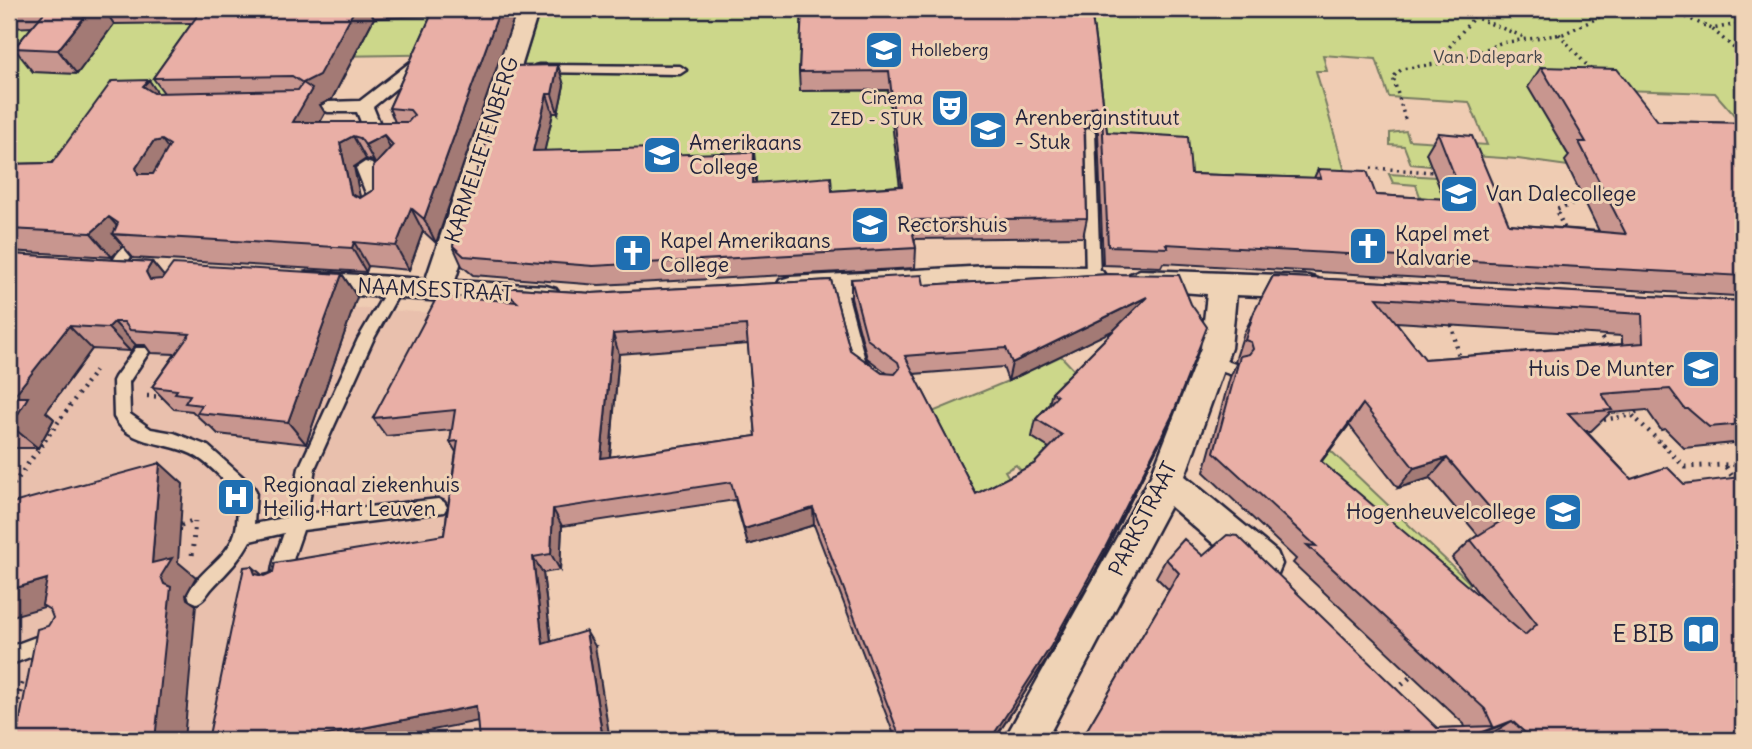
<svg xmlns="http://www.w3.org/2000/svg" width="1752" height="749" font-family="Delius,sans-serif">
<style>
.built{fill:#e9c0ad}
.green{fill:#ccd78a;stroke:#777c62;stroke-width:2}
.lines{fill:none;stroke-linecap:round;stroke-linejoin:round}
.service-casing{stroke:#22223b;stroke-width:5}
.pedestrian-casing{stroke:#22223b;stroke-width:5}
.minor-casing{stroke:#22223b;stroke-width:5}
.path-far2{stroke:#22223b;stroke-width:3.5;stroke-dasharray:2 4.5;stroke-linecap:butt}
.path-far1{stroke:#22223b;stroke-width:4.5;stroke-dasharray:2 5;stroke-linecap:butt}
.path{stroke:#22223b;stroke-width:5;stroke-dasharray:2 6;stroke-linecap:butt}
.service{fill:#efd3b6;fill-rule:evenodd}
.pedestrian{fill:#efd3b6;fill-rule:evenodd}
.minor{fill:#efd3b6;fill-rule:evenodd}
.wall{fill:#c8968f;stroke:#22223b;stroke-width:2;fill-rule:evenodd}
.shaded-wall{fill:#a37a74;stroke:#22223b;stroke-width:2}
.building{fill:#e9afa6;stroke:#22223b;stroke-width:2;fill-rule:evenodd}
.labels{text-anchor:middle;stroke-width:6;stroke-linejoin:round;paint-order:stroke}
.far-poi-label{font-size:18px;fill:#22223b;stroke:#efd3b6;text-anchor:start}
.far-park-label{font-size:18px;fill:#44464b;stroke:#efd3b6}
.poi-label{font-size:21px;fill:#22223b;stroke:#efd3b6;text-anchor:start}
.street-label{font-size:21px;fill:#22223b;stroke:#efd3b6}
.near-poi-label{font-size:24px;fill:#22223b;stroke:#efd3b6;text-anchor:end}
</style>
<rect width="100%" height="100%" fill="#efccb3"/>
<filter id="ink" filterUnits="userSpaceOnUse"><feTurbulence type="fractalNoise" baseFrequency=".0143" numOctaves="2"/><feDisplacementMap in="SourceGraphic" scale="14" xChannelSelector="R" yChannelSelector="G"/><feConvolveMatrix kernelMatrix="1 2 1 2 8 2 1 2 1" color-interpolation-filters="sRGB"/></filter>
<g filter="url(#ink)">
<!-- built -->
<path class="built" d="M 9,287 L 449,314 L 471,397 L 491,740 L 9,740 Z"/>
<!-- green -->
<path class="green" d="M 215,9 L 443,9 L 468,54 L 333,56 L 170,101 L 120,119 L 9,192 L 9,16 L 91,23 Z
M 540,9 L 804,9 L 800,52 L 800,91 L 888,91 L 902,205 L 756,203 L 756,171 L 540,171 L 553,113 L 558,113 L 522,69 Z
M 1083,9 L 1743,9 L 1743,125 L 1715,93 L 1529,87 L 1575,167 L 1518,159 L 1427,153 L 1431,166 L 1411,164 L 1404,146 L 1390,145 L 1390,133 L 1406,131 L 1409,140 L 1487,145 L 1469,102 L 1389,97 L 1376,59 L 1323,55 L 1327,71 L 1316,71 L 1348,182 L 1185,193 L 1181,157 L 1097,151 L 1100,127 Z
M 1389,174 L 1436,177 L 1459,241 L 1424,208 L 1416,185 L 1393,183 Z
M 1061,356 L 1077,373 L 1061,381 L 1069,389 L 1032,437 L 1057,453 L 1030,481 L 1016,465 L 1005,471 L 1011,481 L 988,540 L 925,415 L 1008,381 Z
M 1330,450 L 1470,583 L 1447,603 L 1275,460 Z"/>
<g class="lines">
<defs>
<path id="service" d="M 539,65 L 680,66 L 686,70 L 680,74 L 535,72 L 535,66 Z
M 1089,128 L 1095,132 L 1100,278 L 1093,283 L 1086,278 L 1083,132 Z
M 129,243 L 134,244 L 136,248 L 134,252 L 120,273 L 110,273 L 108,269 C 113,261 120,246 129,243 Z
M 838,280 L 845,285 L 865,360 L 875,370 L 873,374 L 861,374 L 850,363 L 831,285 Z
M 395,283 L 402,288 L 373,340 L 315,468 L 307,514 L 438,499 L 444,502 L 447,507 L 444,512 L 303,530 L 294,556 L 288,587 L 281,589 L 274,587 C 267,571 279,549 284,533 L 250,541 C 238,562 230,569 213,587 C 207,593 206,599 197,603 L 190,600 L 188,594 C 199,570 227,559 235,533 C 239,521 237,506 238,494 C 225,482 212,466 197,457 C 171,440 130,448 114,417 L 113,381 L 115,377 L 136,348 L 146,348 L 149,352 L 129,382 L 130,414 L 151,429 L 174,433 L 208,446 L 253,486 L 256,491 L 254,524 L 289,517 L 299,468 L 358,339 L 390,284 Z
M 1212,356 L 1238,365 L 1240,369 L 1238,373 L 1232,375 L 1206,366 L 1204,362 L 1206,358 Z
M 52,631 L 59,634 L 62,640 L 59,646 L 9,665 L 9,647 Z"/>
<path id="pedestrian" d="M 417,57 L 425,62 L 423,66 L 373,107 L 384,134 L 396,136 L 398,140 L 396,144 L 370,144 L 357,112 L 328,112 L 319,107 L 328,102 L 360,101 Z
M 365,162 L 372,164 L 383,188 L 380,193 L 366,193 L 356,168 Z"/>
<path id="minor" d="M 517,9 L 539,9 L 455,281 L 546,286 L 556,289 L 561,297 L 556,305 L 546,308 L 298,291 L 293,283 L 298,275 L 308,272 L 426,279 Z
M 988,266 L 1092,267 L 1102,271 L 1107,278 L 1102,285 L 1092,289 L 988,288 L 790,299 L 780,296 L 775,288 L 780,280 L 790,277 Z
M 1140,270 L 1308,276 L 1318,279 L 1323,287 L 1318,295 L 1308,298 L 1236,295 L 1231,348 L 1185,476 L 1277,552 L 1282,564 L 1277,576 L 1264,581 L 1251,576 L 1170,506 L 1046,740 L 1004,740 L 1151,476 L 1201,348 L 1207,294 L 1130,288 L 1125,281 L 1130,274 Z"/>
</defs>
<!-- service casing -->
<use href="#service" class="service-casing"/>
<!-- pedestrian casing -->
<use href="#pedestrian" class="pedestrian-casing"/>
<!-- minor casing -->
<use href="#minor" class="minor-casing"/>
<!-- path-far2 -->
<path class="path-far2" d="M 1472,9 L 1474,17 L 1524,37
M 1668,9 L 1712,29
M 1743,23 L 1712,29 L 1743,56
M 1559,34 L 1591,70
M 1437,62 L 1474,17
M 1405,119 L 1393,77 L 1402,69 L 1461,60 L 1500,43 L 1563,34 L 1617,9
M 1371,168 L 1434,172"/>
<!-- path-far1 -->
<path class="path-far1" d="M 1567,234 L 1556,210 L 1584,200
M 1452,325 L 1460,362
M 1598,332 L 1608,348
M 147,396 L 167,397
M 1642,407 L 1632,415 L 1664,446
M 1597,421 L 1632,415
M 41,446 L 97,368"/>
<!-- path -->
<path class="path" d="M 1662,444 L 1685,467 L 1743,464
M 1726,467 L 1743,492
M 9,491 L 42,444
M 181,525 L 195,520 L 192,557
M 1396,690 L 1416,672
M 10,740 L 23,678"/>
<!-- service -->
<use href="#service" class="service"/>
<!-- pedestrian -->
<use href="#pedestrian" class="pedestrian"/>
<!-- minor -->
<use href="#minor" class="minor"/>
</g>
<!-- wall -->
<path class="wall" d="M 9,9 L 517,9 L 436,243 L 423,231 L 409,270 L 368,266 L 366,272 L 133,258 L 123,246 L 112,257 L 9,251 L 9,164 L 52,163 L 149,80 L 157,93 L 164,93 L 153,78 L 192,23 L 114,24 L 77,74 L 33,72 L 14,48 L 32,27 L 9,28 ZM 431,16 L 389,108 L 395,122 L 320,122 L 325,113 L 320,105 L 332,99 L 374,18 ZM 366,159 L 373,161 L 375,165 L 373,190 L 360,198 L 354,167 Z
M 802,9 L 1107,9 L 1091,9 L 1107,132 L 1191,174 L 1314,178 L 1318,169 L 1376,195 L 1444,199 L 1426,153 L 1438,133 L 1509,224 L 1599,231 L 1565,161 L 1569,156 L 1528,87 L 1541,67 L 1658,121 L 1743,123 L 1743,291 L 1741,291 L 1736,296 L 1163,263 L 1161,267 L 1103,265 L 1098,132 L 1090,126 L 1085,129 L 1087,218 L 1083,237 L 914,239 L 916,248 L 915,268 L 599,285 L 473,275 L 462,266 L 453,246 L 511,66 L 564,85 L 558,113 L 553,113 L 544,151 L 659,155 L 756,171 L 756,183 L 832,191 L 900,186 L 888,90 L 800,91 L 799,72 Z
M 1137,9 L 1260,9 L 1260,10 L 1138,13 Z
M 9,254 L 152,262 L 164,277 L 342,274 L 357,297 L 306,444 L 218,434 L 210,426 L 207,425 L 192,411 L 174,409 L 152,387 L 175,354 L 151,353 L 145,345 L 136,345 L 130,351 L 92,349 L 46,412 L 54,419 L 38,448 L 9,448 Z
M 1110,274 L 1173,414 L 1165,432 L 1099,564 L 1045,661 L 994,740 L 896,740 L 814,525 L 748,545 L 735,500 L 562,526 L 560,570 L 543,573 L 551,641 L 595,646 L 477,721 L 262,575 L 444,535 L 456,452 L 450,442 L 452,430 L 386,436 L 373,418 L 506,301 L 500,287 L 592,293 L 831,280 L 850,350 L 882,373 L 888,374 L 867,358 L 851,298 L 851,279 L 924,285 ZM 1115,329 L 1052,392 L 1049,404 L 1036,419 L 1032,437 L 1049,448 L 1034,464 L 976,494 L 914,374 L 1003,367 L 1008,381 ZM 748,344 L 756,436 L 610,457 L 619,354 Z
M 1273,276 L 1743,301 L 1743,442 L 1684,448 L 1665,429 L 1661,430 L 1647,410 L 1610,413 L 1591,431 L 1586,431 L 1631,479 L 1684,484 L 1743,480 L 1743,735 L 1731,740 L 1495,740 L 1489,735 L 1475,740 L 1081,740 L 1169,590 L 1156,577 L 1166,559 L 1203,556 L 1437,728 L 1465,727 L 1464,724 L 1293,563 L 1296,559 L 1204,472 L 1230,377 L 1237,362 L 1235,361 L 1244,333 ZM 1396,322 L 1622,336 L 1622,344 L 1425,359 ZM 1349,425 L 1398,488 L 1430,478 L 1478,535 L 1471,540 L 1452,558 L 1484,601 L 1321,462 Z"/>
<!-- shaded-wall -->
<path class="shaded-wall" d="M 91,9 L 104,9 L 114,24 L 77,74 L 58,50 Z
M 355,9 L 369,9 L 374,18 L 332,99 L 320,105 L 325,113 L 307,146 L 293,122 L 303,83 Z
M 500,9 L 517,9 L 436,243 L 424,219 Z
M 558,65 L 564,85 L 558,113 L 552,94 Z
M 149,80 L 165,104 L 143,86 Z
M 547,94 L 553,113 L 540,171 L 533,151 Z
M 1095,106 L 1090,126 L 1080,132 L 1084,112 Z
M 384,135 L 395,159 L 378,169 L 365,145 Z
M 353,136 L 366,159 L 354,167 L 364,217 L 351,194 L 340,143 Z
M 162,140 L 179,164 L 157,197 L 138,174 L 136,168 L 153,142 Z
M 754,152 L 756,171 L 756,203 L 753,183 Z
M 411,208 L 423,231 L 409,270 L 396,246 Z
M 109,217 L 125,235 L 113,234 L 123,246 L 112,257 L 91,233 Z
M 354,242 L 368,266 L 366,272 L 352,248 Z
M 152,262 L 172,286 L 150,280 L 146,272 Z
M 342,274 L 357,297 L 306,444 L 288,422 Z
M 1147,297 L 1141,317 L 1008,381 L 1012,363 Z
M 114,322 L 136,345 L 130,351 L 108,328 Z
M 69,326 L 92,349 L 46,412 L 54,419 L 38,448 L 11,426 L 13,397 Z
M 613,334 L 619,354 L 608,476 L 601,458 Z
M 1363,404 L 1349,425 L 1307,481 L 1321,461 Z
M 1173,414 L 1165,432 L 1099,564 L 1045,661 L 994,740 L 990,740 Z
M 1447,458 L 1430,478 L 1398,488 L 1414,468 Z
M 160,463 L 183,484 L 178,562 L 196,577 L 186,595 L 187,599 L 196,605 L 184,740 L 155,740 L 164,584 L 152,563 Z
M 813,508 L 814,525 L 748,545 L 744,529 Z
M 553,509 L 562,526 L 560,570 L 551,554 Z
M 533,557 L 543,573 L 553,658 L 543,644 Z
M 252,566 L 270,582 L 255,574 Z
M 47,579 L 76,598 L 9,617 L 9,590 Z
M 586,631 L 595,646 L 610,740 L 603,740 Z
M 476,706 L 489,719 L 382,740 L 301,740 Z
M 1512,721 L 1489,735 L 1475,740 L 1462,740 Z"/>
<!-- building -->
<path class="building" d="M 47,9 L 91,9 L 58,50 L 14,48 Z
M 202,9 L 355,9 L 319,75 L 303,83 L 292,76 L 153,78 Z
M 434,9 L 500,9 L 424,219 L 411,208 L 396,246 L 354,242 L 352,248 L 113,234 L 118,223 L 109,217 L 91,233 L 9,229 L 9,164 L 52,163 L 112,81 L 149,80 L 143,86 L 154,93 L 298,90 L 303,83 L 312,89 L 293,122 L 408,122 L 414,115 L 410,110 L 389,108 ZM 384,135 L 393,145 L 373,167 L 373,190 L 360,198 L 351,194 L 340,143 L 353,136 L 360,138 L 365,145 ZM 162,140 L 170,145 L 153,174 L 138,174 L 136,168 L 153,142 Z
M 802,9 L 1091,9 L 1107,132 L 1188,137 L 1191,174 L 1321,178 L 1318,169 L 1367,171 L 1376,195 L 1464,200 L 1438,133 L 1472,136 L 1509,224 L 1626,234 L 1579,142 L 1586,142 L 1541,67 L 1617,69 L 1658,121 L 1743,123 L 1743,276 L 1166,244 L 1168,248 L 1108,246 L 1102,112 L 1095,106 L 1084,112 L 1087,218 L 910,220 L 916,248 L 593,266 L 464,256 L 453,246 L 511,66 L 558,65 L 552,94 L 547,94 L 533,151 L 658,148 L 657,155 L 754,152 L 753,183 L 831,177 L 832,191 L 902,186 L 889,71 L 799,72 Z
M 9,254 L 152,262 L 146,272 L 150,280 L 162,279 L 173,264 L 342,274 L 288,422 L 197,413 L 202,405 L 185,403 L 190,395 L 175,393 L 177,390 L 152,387 L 190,334 L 130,330 L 124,322 L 114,322 L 108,328 L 69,326 L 13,397 L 28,397 L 11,426 L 9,426 Z
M 1110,274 L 1179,275 L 1191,304 L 1207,327 L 1173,414 L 1105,548 L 1051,646 L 990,740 L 901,740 L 813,508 L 744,529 L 731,482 L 553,509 L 551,554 L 533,557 L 543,644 L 586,631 L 603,740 L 479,740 L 476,706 L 301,740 L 208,740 L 244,567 L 252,566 L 255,574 L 264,576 L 273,572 L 275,563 L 444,535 L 458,441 L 450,442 L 455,410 L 373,418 L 438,295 L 517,302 L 500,287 L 592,293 L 831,280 L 850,350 L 882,373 L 895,374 L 900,368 L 898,362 L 867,339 L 851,279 L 922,275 L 924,285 ZM 1147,297 L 1052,392 L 1057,396 L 1036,419 L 1062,435 L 1034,464 L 976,494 L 905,356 L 1006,348 L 1012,363 ZM 746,325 L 756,436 L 601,458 L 613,334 Z
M 1273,276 L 1743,301 L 1743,424 L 1709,427 L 1688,409 L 1685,409 L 1670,389 L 1602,394 L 1612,410 L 1568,413 L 1631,479 L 1667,467 L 1684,484 L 1740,477 L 1743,480 L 1743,734 L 1728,740 L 1533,740 L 1512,721 L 1462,740 L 1081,740 L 1179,573 L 1166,559 L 1184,539 L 1203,556 L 1227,535 L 1238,536 L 1437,728 L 1493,726 L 1485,709 L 1307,545 L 1316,546 L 1214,452 L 1240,356 L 1249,354 L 1253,349 L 1251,342 L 1245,340 L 1254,312 ZM 1377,298 L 1642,314 L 1643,343 L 1425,359 ZM 1363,404 L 1414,468 L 1447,458 L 1501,521 L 1471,540 L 1537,624 L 1525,635 L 1321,461 Z
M 160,463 L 152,563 L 172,558 L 161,576 L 164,584 L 171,587 L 155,740 L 16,740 L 37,629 L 48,626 L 53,618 L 50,610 L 42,605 L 47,579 L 9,590 L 9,504 Z"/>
</g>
<!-- icons -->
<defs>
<symbol id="university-square" viewBox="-11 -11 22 22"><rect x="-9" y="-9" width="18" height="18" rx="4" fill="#1f6fb2" stroke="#efd3b6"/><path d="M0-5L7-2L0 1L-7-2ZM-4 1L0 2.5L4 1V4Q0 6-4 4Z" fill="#fff"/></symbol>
<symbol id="theatre-square" viewBox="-11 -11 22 22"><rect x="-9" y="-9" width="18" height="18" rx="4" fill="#1f6fb2" stroke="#efd3b6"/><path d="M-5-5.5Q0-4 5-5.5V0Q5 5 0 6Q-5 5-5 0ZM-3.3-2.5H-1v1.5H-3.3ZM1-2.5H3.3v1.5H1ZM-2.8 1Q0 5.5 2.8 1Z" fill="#fff"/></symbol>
<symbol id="church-square" viewBox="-11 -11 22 22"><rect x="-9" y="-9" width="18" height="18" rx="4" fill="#1f6fb2" stroke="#efd3b6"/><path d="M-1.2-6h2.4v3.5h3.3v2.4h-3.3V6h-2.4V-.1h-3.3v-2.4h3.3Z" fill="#fff"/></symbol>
<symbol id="hospital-square" viewBox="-11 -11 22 22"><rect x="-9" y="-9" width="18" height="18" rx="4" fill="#1f6fb2" stroke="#efd3b6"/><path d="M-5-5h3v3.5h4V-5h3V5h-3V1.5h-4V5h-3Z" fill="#fff"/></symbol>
<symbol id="library-square" viewBox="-11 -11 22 22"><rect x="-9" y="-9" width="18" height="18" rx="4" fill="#1f6fb2" stroke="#efd3b6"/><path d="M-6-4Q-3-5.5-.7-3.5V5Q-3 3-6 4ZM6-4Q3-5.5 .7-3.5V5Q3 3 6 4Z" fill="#fff"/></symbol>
</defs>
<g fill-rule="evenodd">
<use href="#university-square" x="862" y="28" width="44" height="44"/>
<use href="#theatre-square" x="928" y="86" width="44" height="44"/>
<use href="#university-square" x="966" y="108" width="44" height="44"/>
<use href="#university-square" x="640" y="133" width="44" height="44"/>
<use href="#university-square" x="1437" y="172" width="44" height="44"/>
<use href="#university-square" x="848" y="203" width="44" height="44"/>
<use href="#church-square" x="1346" y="224" width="44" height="44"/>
<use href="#church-square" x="611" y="231" width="44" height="44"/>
<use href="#university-square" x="1679" y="347" width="44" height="44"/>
<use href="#hospital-square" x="214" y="475" width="44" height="44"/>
<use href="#university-square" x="1541" y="490" width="44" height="44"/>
<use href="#library-square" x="1679" y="612" width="44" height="44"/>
</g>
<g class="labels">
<!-- far-poi labels -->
<g class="far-poi-label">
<text x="911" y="56">Holleberg</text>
<text x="923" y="104" text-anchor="end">Cinema<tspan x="923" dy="21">ZED - STUK</tspan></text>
</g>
<!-- far-park labels -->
<g class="far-park-label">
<text x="1488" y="63">Van Dalepark</text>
</g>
<!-- poi labels -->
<g class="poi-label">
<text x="1015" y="125">Arenberginstituut<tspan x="1015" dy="24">- Stuk</tspan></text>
<text x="689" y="150">Amerikaans<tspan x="689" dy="24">College</tspan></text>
<text x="1486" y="201">Van Dalecollege</text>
<text x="897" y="232">Rectorshuis</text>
<text x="1395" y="241">Kapel met<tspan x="1395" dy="24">Kalvarie</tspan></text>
<text x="660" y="248">Kapel Amerikaans<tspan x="660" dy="24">College</tspan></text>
<text x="1674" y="376" text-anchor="end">Huis De Munter</text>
<text x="263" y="492">Regionaal ziekenhuis<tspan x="263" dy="24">Heilig Hart Leuven</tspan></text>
<text x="1536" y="519" text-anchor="end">Hogenheuvelcollege</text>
</g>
<!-- street labels -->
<g class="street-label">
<text transform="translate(482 150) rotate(-72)" y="7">KARMELIETENBERG</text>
<text transform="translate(435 290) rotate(3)" y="7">NAAMSESTRAAT</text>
<text transform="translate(1143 519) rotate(-63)" y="7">PARKSTRAAT</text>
</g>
<!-- near-poi labels -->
<g class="near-poi-label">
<text x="1674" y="642">E BIB</text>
</g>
</g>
<!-- margin -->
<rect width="1752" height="749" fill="none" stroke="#efd3b6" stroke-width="35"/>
<rect x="18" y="18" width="1717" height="714" fill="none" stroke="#22223b" stroke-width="2.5" filter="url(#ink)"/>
</svg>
